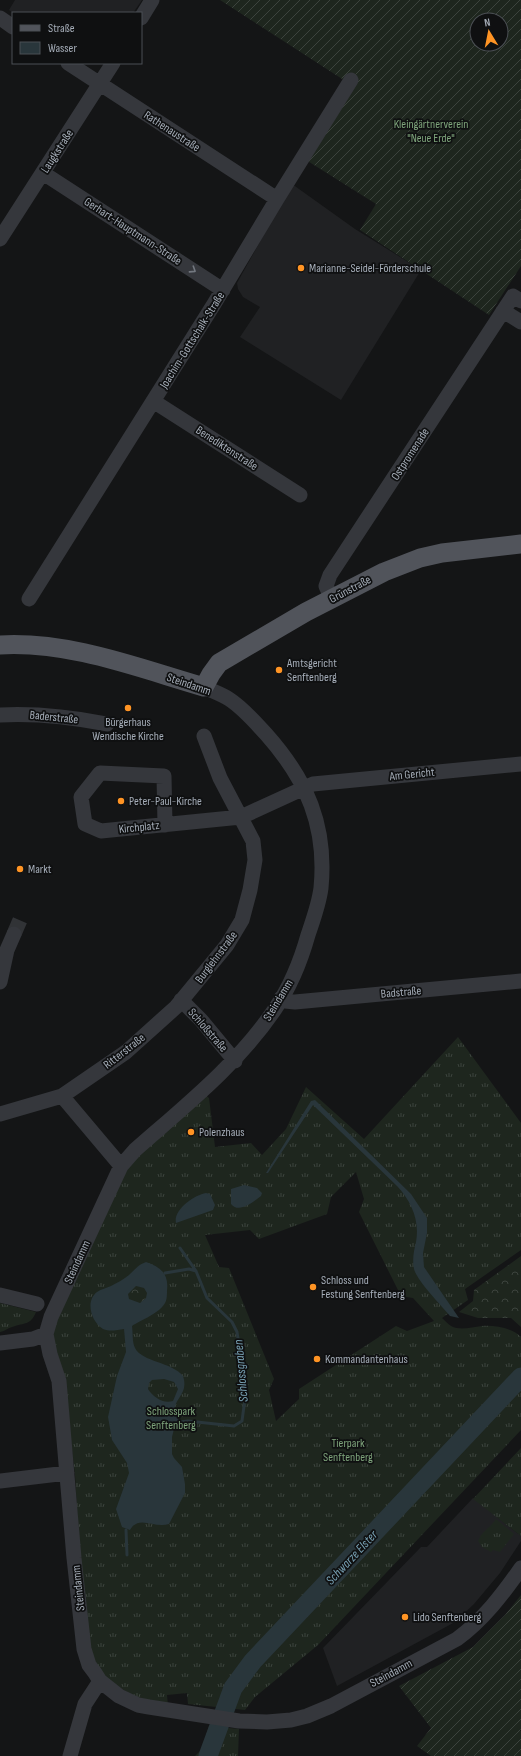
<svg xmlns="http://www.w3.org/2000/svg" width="521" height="1756" font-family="'Sofia Sans Condensed',sans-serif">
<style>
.built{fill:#202123}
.grass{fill:url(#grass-tufts);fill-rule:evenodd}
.forest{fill:url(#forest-crowns)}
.garden{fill:url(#garden-furrows);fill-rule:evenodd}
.water{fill:#29363b;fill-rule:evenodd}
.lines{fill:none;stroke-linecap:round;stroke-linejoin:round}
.stream{stroke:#29363b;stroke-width:3}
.river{stroke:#29363b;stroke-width:19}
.minor-tunnel{stroke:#313336;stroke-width:15;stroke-dasharray:15 8;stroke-linecap:butt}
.minor{stroke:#35373c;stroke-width:15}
.major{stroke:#51545b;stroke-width:19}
.oneway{stroke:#737880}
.poi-dot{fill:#ff9424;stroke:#0f1011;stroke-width:1.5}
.labels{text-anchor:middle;stroke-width:3.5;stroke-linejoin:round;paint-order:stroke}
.park-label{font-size:12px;fill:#7ea47b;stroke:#0f1011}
.street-label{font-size:12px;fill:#a5adb8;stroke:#0f1011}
.poi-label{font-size:12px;fill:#a5adb8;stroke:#0f1011;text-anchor:start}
.water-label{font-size:13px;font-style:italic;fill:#79a2b5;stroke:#0f1011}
</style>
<defs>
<pattern id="grass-tufts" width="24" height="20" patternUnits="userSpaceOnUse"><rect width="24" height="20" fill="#1e261e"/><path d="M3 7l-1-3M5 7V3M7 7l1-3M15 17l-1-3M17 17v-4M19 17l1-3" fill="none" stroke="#3c433d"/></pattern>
<pattern id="forest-crowns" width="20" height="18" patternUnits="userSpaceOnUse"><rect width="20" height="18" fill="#1e261e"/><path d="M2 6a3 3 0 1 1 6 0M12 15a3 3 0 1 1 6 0" fill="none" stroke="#3c433d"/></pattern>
<pattern id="garden-furrows" width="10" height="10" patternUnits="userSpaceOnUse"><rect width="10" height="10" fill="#1e261e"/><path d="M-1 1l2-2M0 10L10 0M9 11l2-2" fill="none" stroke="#3c433d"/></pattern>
</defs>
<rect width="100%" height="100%" fill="#141516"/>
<!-- built -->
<path class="built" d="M 15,0 L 142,0 L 133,13 L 13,13 L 9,10 Z
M 292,184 L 355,229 L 421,270 L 341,400 L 240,337 L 260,307 L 243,297 L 238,289 L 237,283 Z
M 473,1498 L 521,1536 L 521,1541 L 500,1573 L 474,1604 L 455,1622 L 337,1686 L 323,1648 L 421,1547 L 427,1547 Z"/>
<!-- grass -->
<path class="grass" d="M 458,1037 L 521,1123 L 521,1250 L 465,1289 L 468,1300 L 442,1318 C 444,1320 448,1324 451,1326 C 460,1331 472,1327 482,1326 C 494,1325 513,1328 521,1337 L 521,1430 L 318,1645 L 255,1697 L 245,1710 L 188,1704 L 187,1693 L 167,1695 L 168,1706 L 142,1702 L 104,1677 L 91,1655 L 81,1574 L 75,1475 L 63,1372 L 51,1341 L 54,1327 L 122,1177 L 139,1153 L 205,1095 L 209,1098 L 215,1147 L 251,1143 L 262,1155 L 286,1129 L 306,1087 L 364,1139 ZM 356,1172 L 364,1199 L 359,1212 L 401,1296 L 413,1298 L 434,1321 L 407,1331 L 396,1326 L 299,1389 L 299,1399 L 276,1421 L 269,1390 L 274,1379 L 229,1268 L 219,1267 L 205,1235 L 250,1230 L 259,1239 L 327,1214 L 331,1197 Z
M 0,1303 L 36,1312 C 30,1326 25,1322 12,1327 C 8,1328 5,1331 0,1332 Z
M 521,1448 L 521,1536 L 473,1499 Z
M 496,1519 L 514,1534 L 500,1552 L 493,1550 L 491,1552 L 482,1547 L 478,1541 C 482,1531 490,1528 496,1519 Z
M 209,1726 L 239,1729 L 238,1756 L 195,1756 L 202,1749 Z"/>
<!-- forest -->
<path class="forest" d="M 521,1256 L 521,1327 L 511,1318 L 478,1318 L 459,1312 L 473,1301 L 474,1290 Z
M 136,1286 L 144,1288 L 147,1293 L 146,1298 L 140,1303 L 129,1299 L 128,1294 Z"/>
<!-- garden -->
<path class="garden" d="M 220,0 L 521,0 L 521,266 L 489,315 L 360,230 L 376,204 L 306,160 L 353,86 ZM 477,20 L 501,20 L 501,44 L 477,44 Z
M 521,1595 L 521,1729 L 520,1731 L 521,1731 L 521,1756 L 431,1756 L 417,1746 L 431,1728 L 399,1686 L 473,1647 L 505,1615 Z"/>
<!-- water -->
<path class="water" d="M 315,1100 L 411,1194 L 427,1218 L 427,1233 L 423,1253 L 424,1267 L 459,1318 L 450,1316 C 442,1306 417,1281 414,1269 C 412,1260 414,1250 416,1242 C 420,1220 411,1201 397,1186 L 313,1105 L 268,1173 L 266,1173 L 311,1101 Z
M 244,1185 L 257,1188 L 262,1193 L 261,1196 C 253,1202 239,1214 231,1204 L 231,1189 Z
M 206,1193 L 210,1194 L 215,1205 L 213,1210 L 176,1223 C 173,1210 194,1195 206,1193 Z
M 146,1262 C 161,1267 169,1274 167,1291 C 167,1294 167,1300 165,1303 C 160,1313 141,1320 132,1326 C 133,1332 132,1342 135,1348 C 142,1362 172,1362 183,1376 C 189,1394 174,1398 175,1410 C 175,1414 178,1418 180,1422 L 174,1429 L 172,1437 L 172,1454 L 174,1458 L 182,1467 L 185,1484 L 185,1493 L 169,1524 C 154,1529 139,1514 130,1530 L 122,1527 L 116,1509 L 129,1473 L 127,1463 L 112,1440 L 108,1417 L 117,1376 L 126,1352 L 124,1329 C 117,1330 110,1332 103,1329 C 91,1322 85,1301 97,1292 C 101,1289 107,1288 111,1286 C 117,1283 124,1279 129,1275 C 136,1269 136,1266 146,1262 ZM 136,1286 L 144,1288 L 147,1293 L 146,1298 L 140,1303 L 129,1299 L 128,1294 ZM 152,1380 L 164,1379 L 174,1382 L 178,1389 L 173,1401 C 163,1404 153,1397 148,1389 L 149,1383 Z"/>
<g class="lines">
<!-- stream -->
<path class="stream" d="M 165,1273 L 189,1269 L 196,1271
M 180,1422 L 188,1421 L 234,1426 L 242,1421 L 246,1391 L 237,1332 L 232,1322 L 207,1298 L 196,1271 L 180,1248
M 126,1530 L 127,1555"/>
<!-- river -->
<path class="river" d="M 208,1756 L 233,1688 L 253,1661 L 521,1377"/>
<!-- minor-tunnel -->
<path class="minor-tunnel" d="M 14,934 L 20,920"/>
<!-- minor -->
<path class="minor" d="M 0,18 L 13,27
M 141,18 L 152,0
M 68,63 L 277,199
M 43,173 L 223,290
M 0,239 L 113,63
M 503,311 L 521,322
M 153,401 L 300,495
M 29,599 L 214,304 L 277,199 L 351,80
M 332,599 L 326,586 L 330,575 L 513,296 L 521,301
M 204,687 C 212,691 221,694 229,699 C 243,708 255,722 266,734 C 307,780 327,826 321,888 C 319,904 313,920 308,935 C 301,960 290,987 275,1009 C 238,1064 185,1106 135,1150 L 121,1166 L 51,1317 L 46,1334 L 50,1354 L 59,1381 L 74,1558 L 84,1649 L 89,1665 L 95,1673 L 100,1681 L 119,1696 L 138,1705 L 149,1707 L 239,1721 L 267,1722 L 291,1720 L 307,1716 L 331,1706 L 457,1639 C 483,1620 503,1594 521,1568
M 0,715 C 37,713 71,717 107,724
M 165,825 L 164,776 L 100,773 L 81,797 L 85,824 L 101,831 L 241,817 L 313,784 L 521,764
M 0,982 L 7,950 L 14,934
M 281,998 L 285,1001 L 295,1002 L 521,981
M 181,1000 L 201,1020 L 235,1061
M 62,1096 L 121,1166
M 0,1114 L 62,1096 L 126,1052 L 176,1007 L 227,945 L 242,920 L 250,890 L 255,860 L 253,841 L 220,778 L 204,736
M 0,1295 L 37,1304
M 0,1343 L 33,1339 L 46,1334
M 0,1481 L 67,1473
M 70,1756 L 85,1704 L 100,1681"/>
<!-- major -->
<path class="major" d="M 0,645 C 70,641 138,668 204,687 L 211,674 L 219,663 L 306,612 L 384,572 L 420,558 L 442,553 L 521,544"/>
</g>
<!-- one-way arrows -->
<defs><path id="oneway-chevron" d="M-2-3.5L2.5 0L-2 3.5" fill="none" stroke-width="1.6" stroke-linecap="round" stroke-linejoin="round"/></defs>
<use class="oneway" href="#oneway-chevron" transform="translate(193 270) rotate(33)"/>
<!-- markers -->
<g class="poi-dot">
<circle cx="301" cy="268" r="4"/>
<circle cx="279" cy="670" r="4"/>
<circle cx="128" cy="708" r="4"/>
<circle cx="121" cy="801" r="4"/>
<circle cx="20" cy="869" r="4"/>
<circle cx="191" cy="1132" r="4"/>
<circle cx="313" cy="1287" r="4"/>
<circle cx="317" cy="1359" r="4"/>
<circle cx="405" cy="1617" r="4"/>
</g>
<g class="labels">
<!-- park labels -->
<g class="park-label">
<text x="431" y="128">Kleingärtnerverein<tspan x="431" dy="14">"Neue Erde"</tspan></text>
<text x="171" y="1415">Schlosspark<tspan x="171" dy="14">Senftenberg</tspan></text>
<text x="348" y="1447">Tierpark<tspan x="348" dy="14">Senftenberg</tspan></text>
</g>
<!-- street labels -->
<g class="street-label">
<text transform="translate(172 131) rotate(33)" y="4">Rathenaustraße</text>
<text transform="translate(57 151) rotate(-57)" y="4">Laugkstraße</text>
<text transform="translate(133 231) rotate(33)" y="4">Gerhart-Hauptmann-Straße</text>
<text transform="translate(192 340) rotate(-58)" y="4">Joachim-Gottschalk-Straße</text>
<text transform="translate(227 448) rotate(33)" y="4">Benediktenstraße</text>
<text transform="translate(410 454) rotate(-57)" y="4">Ostpromenade</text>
<text transform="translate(350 589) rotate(-28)" y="4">Grünstraße</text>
<text transform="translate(189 684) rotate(19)" y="4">Steindamm</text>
<text transform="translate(54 717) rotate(6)" y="4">Baderstraße</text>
<text transform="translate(412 774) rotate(-6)" y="4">Am Gericht</text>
<text transform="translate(139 827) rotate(-6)" y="4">Kirchplatz</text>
<text transform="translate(216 957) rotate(-53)" y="4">Burglehnstraße</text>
<text transform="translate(401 992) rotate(-5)" y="4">Badstraße</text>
<text transform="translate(278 1000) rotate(-59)" y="4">Steindamm</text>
<text transform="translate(208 1030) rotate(49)" y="4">Schloßstraße</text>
<text transform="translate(124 1051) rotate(-38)" y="4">Ritterstraße</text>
<text transform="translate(77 1262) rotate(-65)" y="4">Steindamm</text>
<text transform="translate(78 1588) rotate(-96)" y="4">Steindamm</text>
<text transform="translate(391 1673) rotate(-28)" y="4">Steindamm</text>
</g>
<!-- poi labels -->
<g class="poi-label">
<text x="309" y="272">Marianne-Seidel-Förderschule</text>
<text x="287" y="667">Amtsgericht<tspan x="287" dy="14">Senftenberg</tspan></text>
<text x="128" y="726" text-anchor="middle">Bürgerhaus<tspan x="128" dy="14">Wendische Kirche</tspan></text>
<text x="129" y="805">Peter-Paul-Kirche</text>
<text x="28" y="873">Markt</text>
<text x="199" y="1136">Polenzhaus</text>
<text x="321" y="1284">Schloss und<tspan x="321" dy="14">Festung Senftenberg</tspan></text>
<text x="325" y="1363">Kommandantenhaus</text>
<text x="413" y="1621">Lido Senftenberg</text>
</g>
<!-- water labels -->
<g class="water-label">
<text transform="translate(240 1371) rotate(-95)" y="5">Schlossgraben</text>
<text transform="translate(351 1557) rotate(-47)" y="5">Schwarze Elster</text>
</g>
</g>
<!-- legend -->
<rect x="12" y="12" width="130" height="52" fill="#0f1011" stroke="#4b4f54"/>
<rect x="20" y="25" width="20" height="6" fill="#51545b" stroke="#4b4f54"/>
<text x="48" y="32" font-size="12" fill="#a5adb8">Straße</text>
<rect x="20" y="42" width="20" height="12" fill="#29363b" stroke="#4b4f54"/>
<text x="48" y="52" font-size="12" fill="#a5adb8">Wasser</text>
<!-- north arrow -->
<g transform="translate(489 32) rotate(350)"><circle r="19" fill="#0f1011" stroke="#4b4f54"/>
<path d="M0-3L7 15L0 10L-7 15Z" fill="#ff9424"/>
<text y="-6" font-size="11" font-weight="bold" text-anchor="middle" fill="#a5adb8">N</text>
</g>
</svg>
